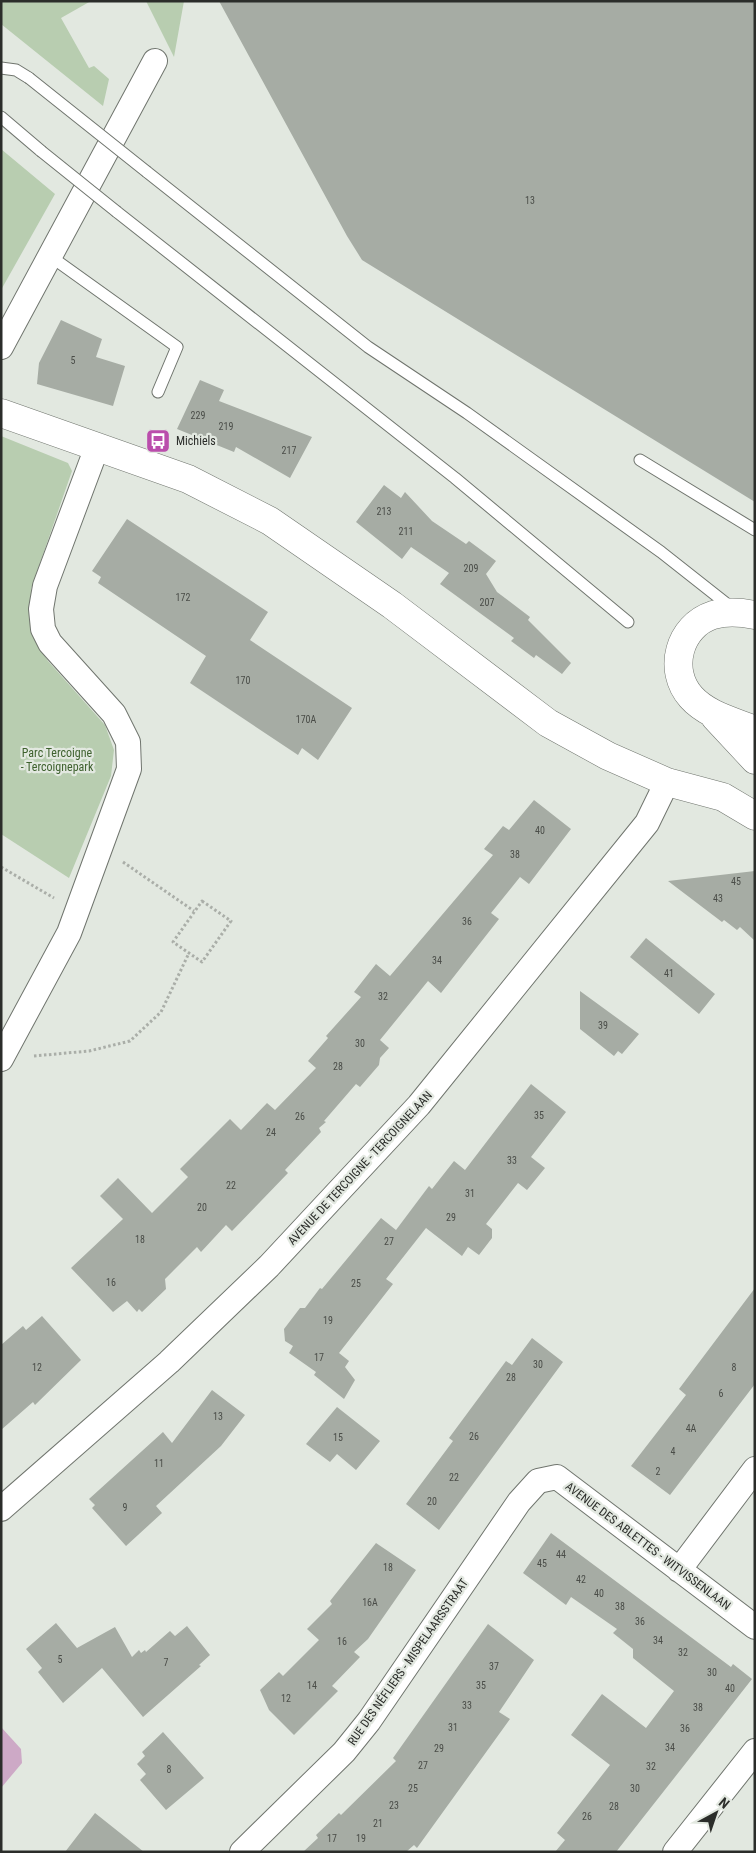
<svg xmlns="http://www.w3.org/2000/svg" width="756" height="1853" font-family="'Roboto Condensed',sans-serif">
<style>
.green{fill:#b8cdb0}
.water{fill:#cda9c6}
.building{fill:#a6aca4}
.lines{fill:none;stroke-linecap:round;stroke-linejoin:round}
.lane-casing{stroke:#70756e;stroke-width:13}
.street-casing{stroke:#70756e;stroke-width:26}
.secondary-casing{stroke:#70756e;stroke-width:29}
.highway-casing{stroke:#70756e;stroke-width:29}
.path{stroke:#aaaea8;stroke-width:3;stroke-dasharray:2.5 2.5;stroke-linecap:butt}
.lane{stroke:#fff;stroke-width:11}
.street{stroke:#fff;stroke-width:24}
.secondary{stroke:#fff;stroke-width:28}
.highway{stroke:#fff;stroke-width:28}
.lane-bridge-casing{stroke:#70756e;stroke-width:13;stroke-linecap:butt}
.lane-bridge{stroke:#fff;stroke-width:11}
.labels{text-anchor:middle;stroke-width:4.5;stroke-linejoin:round;paint-order:stroke}
.number-label{font-size:10px;fill:#4a4d48}
.poi-label{font-size:12px;fill:#2b2d2a;stroke:#e2e8e0;text-anchor:start}
.park-label{font-size:12px;fill:#3e612e;stroke:#e2e8e0}
.street-label{font-size:12px;fill:#2b2d2a;stroke:#e2e8e0}
</style>
<rect width="100%" height="100%" fill="#e2e8e0"/>
<!-- green -->
<path class="green" d="M 1,1 L 91,1 L 61,18 L 89,68 L 94,66 L 109,79 L 103,106 L 1,24 Z
M 146,1 L 184,1 L 174,57 Z
M 1,149 L 55,194 L 1,290 Z
M 1,436 L 68,463 L 72,471 L 31,589 L 30,624 L 38,646 L 48,661 L 105,725 L 114,750 L 111,776 L 69,878 L 1,834 Z"/>
<!-- water -->
<path class="water" d="M 1,1727 L 21,1749 L 22,1763 L 1,1788 Z"/>
<!-- building -->
<path class="building" d="M 219,1 L 755,1 L 755,502 L 362,260 L 347,236 Z
M 61,320 L 102,339 L 96,357 L 125,366 L 113,406 L 37,384 L 39,363 Z
M 200,380 L 224,390 L 219,401 L 312,437 L 290,478 L 236,447 L 234,452 L 177,429 Z
M 384,485 L 401,498 L 405,492 L 432,521 L 466,544 L 469,541 L 496,561 L 486,574 L 497,592 L 530,617 L 528,620 L 571,663 L 562,674 L 536,655 L 534,658 L 511,641 L 514,638 L 440,584 L 449,573 L 411,547 L 402,559 L 356,522 Z
M 127,519 L 268,612 L 250,640 L 352,708 L 318,760 L 302,748 L 298,755 L 190,683 L 206,656 L 98,583 L 101,577 L 92,571 Z
M 534,800 L 571,829 L 529,884 L 520,877 L 491,913 L 499,919 L 441,993 L 428,981 L 380,1040 L 389,1048 L 380,1058 L 379,1065 L 360,1087 L 356,1084 L 324,1121 L 326,1122 L 319,1128 L 321,1132 L 285,1170 L 288,1173 L 232,1231 L 226,1225 L 201,1252 L 197,1247 L 165,1279 L 166,1289 L 142,1312 L 139,1309 L 137,1312 L 127,1301 L 113,1312 L 71,1268 L 123,1219 L 100,1196 L 118,1178 L 152,1213 L 188,1177 L 180,1169 L 230,1119 L 241,1130 L 267,1103 L 275,1110 L 316,1068 L 308,1061 L 328,1038 L 326,1036 L 361,997 L 354,992 L 376,964 L 390,976 L 493,855 L 484,849 L 503,826 L 509,830 Z
M 755,871 L 755,941 L 740,927 L 737,930 L 724,920 L 722,922 L 668,881 Z
M 646,938 L 715,994 L 699,1014 L 630,957 Z
M 580,991 L 639,1034 L 622,1054 L 618,1051 L 614,1056 L 580,1029 Z
M 531,1084 L 566,1112 L 531,1157 L 545,1168 L 527,1190 L 518,1183 L 486,1224 L 492,1229 L 492,1238 L 479,1255 L 468,1247 L 462,1256 L 426,1228 L 386,1279 L 393,1284 L 339,1353 L 349,1361 L 345,1367 L 355,1380 L 344,1399 L 314,1375 L 316,1372 L 289,1353 L 293,1346 L 285,1341 L 284,1329 L 300,1308 L 305,1308 L 320,1288 L 322,1289 L 381,1218 L 396,1230 L 429,1186 L 432,1189 L 454,1161 L 465,1170 Z
M 755,1288 L 755,1384 L 670,1495 L 631,1466 L 686,1395 L 679,1389 Z
M 42,1316 L 81,1360 L 35,1405 L 33,1402 L 1,1430 L 1,1345 L 23,1326 L 26,1330 Z
M 532,1338 L 563,1362 L 439,1530 L 406,1504 L 453,1441 L 449,1438 L 506,1361 L 512,1365 Z
M 212,1390 L 245,1415 L 221,1446 L 156,1506 L 162,1513 L 126,1546 L 92,1508 L 95,1505 L 89,1499 L 163,1432 L 172,1443 Z
M 337,1407 L 380,1441 L 356,1470 L 337,1454 L 330,1462 L 306,1444 Z
M 551,1533 L 731,1667 L 733,1664 L 752,1679 L 616,1852 L 555,1852 L 565,1840 L 557,1833 L 610,1765 L 571,1735 L 602,1694 L 646,1728 L 674,1691 L 633,1658 L 633,1649 L 613,1633 L 617,1629 L 571,1597 L 566,1605 L 523,1573 Z
M 376,1543 L 416,1570 L 368,1639 L 354,1652 L 360,1657 L 332,1686 L 338,1691 L 294,1735 L 269,1710 L 260,1690 L 279,1672 L 283,1676 L 319,1640 L 307,1629 L 332,1604 L 330,1601 Z
M 56,1623 L 77,1648 L 115,1627 L 132,1657 L 139,1650 L 141,1653 L 145,1650 L 146,1652 L 170,1631 L 175,1636 L 187,1626 L 210,1655 L 199,1665 L 201,1666 L 143,1717 L 102,1668 L 63,1703 L 38,1672 L 42,1668 L 26,1649 Z
M 488,1624 L 534,1660 L 499,1712 L 510,1719 L 417,1848 L 414,1845 L 406,1852 L 303,1852 L 318,1838 L 316,1835 L 339,1813 L 341,1815 L 396,1761 L 393,1758 Z
M 163,1732 L 204,1778 L 166,1810 L 140,1780 L 146,1774 L 137,1764 L 145,1756 L 142,1752 Z
M 95,1813 L 144,1852 L 65,1852 Z"/>
<g class="lines">
<defs>
<path id="lane" d="M 1,68 L 16,70 L 29,78
M 1,117 L 41,151
M 147,172 L 368,347 L 467,413 L 661,552 L 732,608
M 117,212 L 455,478 L 628,622
M 50,256 L 177,347 L 158,392
M 640,460 L 755,530"/>
<path id="street" d="M 1,347 L 155,61
M 1,1059 L 69,933 L 129,769 L 128,742 L 114,714 L 50,643 L 43,629 L 41,609 L 45,586 L 97,447
M 1,1509 L 169,1362 L 269,1266 L 419,1105 L 647,823 L 667,782
M 679,1570 L 755,1469
M 242,1852 L 344,1752 L 369,1721 L 519,1502 L 538,1481 L 557,1477 L 755,1627
M 675,1852 L 755,1751"/>
<path id="secondary" d="M 1,413 L 188,479 L 270,521 L 392,605 L 548,723 L 608,756 L 667,782 L 723,797 L 755,816"/>
<path id="highway" d="M 755,615 C 740,612 727,611 713,615 C 679,626 667,670 691,697 C 707,715 733,721 755,730
M 715,717 L 755,760"/>
</defs>
<!-- lane casing -->
<use href="#lane" class="lane-casing"/>
<!-- street casing -->
<use href="#street" class="street-casing"/>
<!-- secondary casing -->
<use href="#secondary" class="secondary-casing"/>
<!-- highway casing -->
<use href="#highway" class="highway-casing"/>
<!-- path -->
<path class="path" d="M 123,862 L 194,911
M 1,867 L 54,898
M 202,901 L 231,921 L 202,962 L 173,942 Z
M 34,1056 L 89,1051 L 130,1041 L 161,1012 L 189,953"/>
<!-- lane -->
<use href="#lane" class="lane"/>
<!-- street -->
<use href="#street" class="street"/>
<!-- secondary -->
<use href="#secondary" class="secondary"/>
<!-- highway -->
<use href="#highway" class="highway"/>
<defs>
<path id="lane-bridge" d="M 29,78 L 147,172
M 41,151 L 117,212"/>
</defs>
<!-- lane-bridge casing -->
<use href="#lane-bridge" class="lane-bridge-casing"/>
<!-- lane-bridge -->
<use href="#lane-bridge" class="lane-bridge"/>
</g>
<!-- icons -->
<defs>
<symbol id="bus-square" viewBox="-11 -11 22 22"><rect x="-9" y="-9" width="18" height="18" rx="4" fill="#ba4dac" stroke="#e2e8e0"/><path d="M-5-6H5V4H4V6H2V4H-2V6H-4V4H-5ZM-3.5-4V0h7V-4ZM-3.5 1.2v1.5H-2V1.2ZM2 1.2v1.5H3.5V1.2Z" fill="#fff"/></symbol>
</defs>
<g fill-rule="evenodd">
<use href="#bus-square" x="144" y="427" width="28" height="28"/>
</g>
<g class="labels">
<!-- number labels -->
<g class="number-label">
<text x="530" y="204">13</text>
<text x="73" y="364">5</text>
<text x="198" y="419">229</text>
<text x="226" y="430">219</text>
<text x="289" y="454">217</text>
<text x="384" y="515">213</text>
<text x="406" y="535">211</text>
<text x="471" y="572">209</text>
<text x="183" y="601">172</text>
<text x="487" y="606">207</text>
<text x="243" y="684">170</text>
<text x="306" y="723">170A</text>
<text x="540" y="834">40</text>
<text x="515" y="858">38</text>
<text x="736" y="885">45</text>
<text x="718" y="902">43</text>
<text x="467" y="925">36</text>
<text x="437" y="964">34</text>
<text x="669" y="977">41</text>
<text x="383" y="1000">32</text>
<text x="603" y="1029">39</text>
<text x="360" y="1047">30</text>
<text x="338" y="1070">28</text>
<text x="539" y="1119">35</text>
<text x="300" y="1120">26</text>
<text x="271" y="1136">24</text>
<text x="512" y="1164">33</text>
<text x="231" y="1189">22</text>
<text x="470" y="1197">31</text>
<text x="202" y="1211">20</text>
<text x="451" y="1221">29</text>
<text x="140" y="1243">18</text>
<text x="389" y="1245">27</text>
<text x="111" y="1286">16</text>
<text x="356" y="1287">25</text>
<text x="328" y="1324">19</text>
<text x="319" y="1361">17</text>
<text x="538" y="1368">30</text>
<text x="37" y="1371">12</text>
<text x="734" y="1371">8</text>
<text x="511" y="1381">28</text>
<text x="721" y="1397">6</text>
<text x="218" y="1420">13</text>
<text x="691" y="1432">4A</text>
<text x="474" y="1440">26</text>
<text x="338" y="1441">15</text>
<text x="673" y="1455">4</text>
<text x="159" y="1467">11</text>
<text x="658" y="1475">2</text>
<text x="454" y="1481">22</text>
<text x="432" y="1505">20</text>
<text x="125" y="1511">9</text>
<text x="561" y="1558">44</text>
<text x="542" y="1567">45</text>
<text x="388" y="1571">18</text>
<text x="581" y="1583">42</text>
<text x="599" y="1597">40</text>
<text x="370" y="1606">16A</text>
<text x="620" y="1610">38</text>
<text x="640" y="1625">36</text>
<text x="658" y="1644">34</text>
<text x="342" y="1645">16</text>
<text x="683" y="1656">32</text>
<text x="60" y="1663">5</text>
<text x="166" y="1666">7</text>
<text x="494" y="1670">37</text>
<text x="712" y="1676">30</text>
<text x="312" y="1689">14</text>
<text x="481" y="1689">35</text>
<text x="730" y="1692">40</text>
<text x="286" y="1702">12</text>
<text x="467" y="1709">33</text>
<text x="698" y="1711">38</text>
<text x="453" y="1731">31</text>
<text x="685" y="1732">36</text>
<text x="670" y="1751">34</text>
<text x="439" y="1752">29</text>
<text x="423" y="1769">27</text>
<text x="651" y="1770">32</text>
<text x="169" y="1773">8</text>
<text x="413" y="1792">25</text>
<text x="635" y="1792">30</text>
<text x="394" y="1809">23</text>
<text x="614" y="1810">28</text>
<text x="587" y="1820">26</text>
<text x="378" y="1827">21</text>
<text x="332" y="1842">17</text>
<text x="361" y="1842">19</text>
</g>
<!-- poi labels -->
<g class="poi-label">
<text x="176" y="445">Michiels</text>
</g>
<!-- park labels -->
<g class="park-label">
<text x="57" y="757">Parc Tercoigne<tspan x="57" dy="14">- Tercoignepark</tspan></text>
</g>
<!-- street labels -->
<g class="street-label">
<text transform="translate(360 1168) rotate(-47)" y="4">AVENUE DE TERCOIGNE - TERCOIGNELAAN</text>
<text transform="translate(648 1546) rotate(37)" y="4">AVENUE DES ABLETTES - WITVISSENLAAN</text>
<text transform="translate(408 1662) rotate(-55)" y="4">RUE DES NÉFLIERS - MISPELAARSSTRAAT</text>
</g>
</g>
<!-- border -->
<rect width="756" height="1853" fill="none" stroke="#2b2d2a" stroke-width="5"/>
<!-- north arrow -->
<g transform="translate(716 1813) rotate(40)" stroke="#e2e8e0" stroke-width="4" paint-order="stroke">
<path d="M0-4L9 19L0 12L-9 19Z" fill="#2b2d2a"/>
<text y="-8" font-size="14" font-weight="bold" text-anchor="middle" fill="#2b2d2a">N</text>
</g>
</svg>
